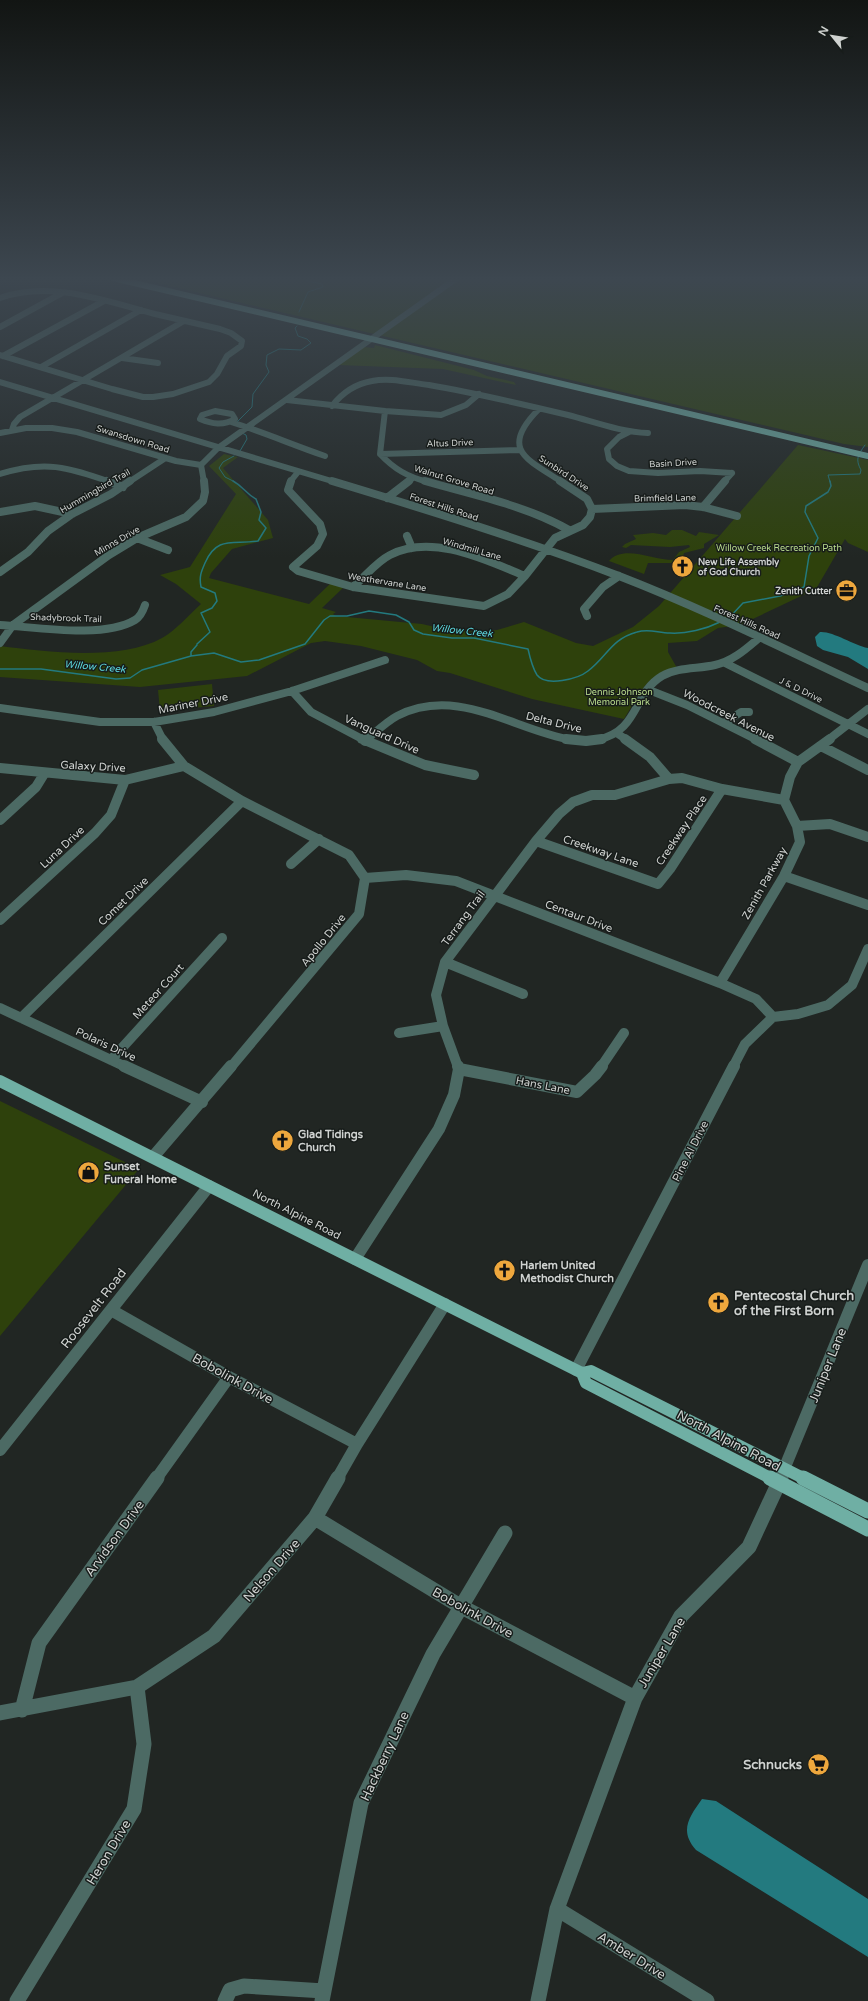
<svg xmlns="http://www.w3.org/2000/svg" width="868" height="2001" font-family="'Varela Round',sans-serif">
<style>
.green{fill:#2e410c}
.water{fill:#237a7f}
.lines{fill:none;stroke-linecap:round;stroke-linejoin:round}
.stream-far1{stroke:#237a7f;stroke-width:1}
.stream{stroke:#237a7f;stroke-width:1.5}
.minor-far4{stroke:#4c6a64;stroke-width:6}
.minor-far3{stroke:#4c6a64;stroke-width:8}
.minor-far2{stroke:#4c6a64;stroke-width:10}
.minor-far1{stroke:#4c6a64;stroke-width:12}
.minor{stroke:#4c6a64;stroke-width:15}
.major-far2{stroke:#6fafa4;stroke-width:6}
.major-far1{stroke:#6fafa4;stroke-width:12}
.major{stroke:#6fafa4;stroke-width:15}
.labels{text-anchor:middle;stroke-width:3;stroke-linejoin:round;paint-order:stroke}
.far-street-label{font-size:9px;fill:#cfd2d0;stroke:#171c1a}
.far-park-label{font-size:9px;fill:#bbdd8e;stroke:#171c1a}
.far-poi-label{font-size:9px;font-weight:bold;fill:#cfd2d0;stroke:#171c1a;text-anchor:start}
.far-water-label{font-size:10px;font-style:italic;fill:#5edae1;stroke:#171c1a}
.street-label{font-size:11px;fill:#cfd2d0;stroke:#171c1a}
.poi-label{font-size:11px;font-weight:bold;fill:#cfd2d0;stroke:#171c1a;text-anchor:start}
.near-poi-label{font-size:13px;font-weight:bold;fill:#cfd2d0;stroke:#171c1a;text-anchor:start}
.near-street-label{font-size:13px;fill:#cfd2d0;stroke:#171c1a}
</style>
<rect width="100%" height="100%" fill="#212623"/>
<!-- green -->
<path class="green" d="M 136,278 L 868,278 L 868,447 L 844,444 Z
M 375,345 L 474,370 L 487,376 L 514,382 L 516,385 L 443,369 L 338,365 L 364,347 L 374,348 Z
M 798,445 L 868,460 L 868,552 L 848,543 L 845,539 L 816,589 L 740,625 L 718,628 L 697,641 L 668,643 L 668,652 L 677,668 C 644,676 641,692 624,719 L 532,699 L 450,673 L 437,671 L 417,660 L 361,646 L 325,641 L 311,643 L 247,676 L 140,687 L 0,677 L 0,646 C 46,652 121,661 162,638 C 175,631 190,614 201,604 L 176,584 L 160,575 L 190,567 L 236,494 L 209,466 L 224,454 L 238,457 L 223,468 L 268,520 L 273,538 L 232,549 L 211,573 L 209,578 L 309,604 L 332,582 L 345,586 L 322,608 L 336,612 L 333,614 L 336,616 L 422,624 L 448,630 L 481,632 L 497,630 L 524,622 L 576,643 L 593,646 L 633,627 L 659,606 Z
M 672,530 L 682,530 L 696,536 L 699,532 L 719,535 L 704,544 L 704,548 L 684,553 L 682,559 L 671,563 L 648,563 L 644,574 L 609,561 C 623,544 653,560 673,560 L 679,552 L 690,547 L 689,545 L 670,547 L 631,545 L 626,548 L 622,547 L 625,544 L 636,539 L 633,535 L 653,533 L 666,535 Z
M 212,684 L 214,706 L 160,711 L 158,690 Z
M 0,1101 L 139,1169 L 0,1336 Z"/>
<!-- water -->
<path class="water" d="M 820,632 C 833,631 853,645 868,648 L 868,669 L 848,657 L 823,650 L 817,646 L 815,637 Z
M 702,1799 L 716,1801 L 868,1899 L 868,1957 L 696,1850 C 679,1831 689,1817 702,1799 Z"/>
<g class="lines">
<!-- stream-far1 -->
<path class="stream-far1" d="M 299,312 L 308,292 L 323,287 L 322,284 L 307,281 L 307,278
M 236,423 L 252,407 L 253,394 L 269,372 L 266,365 L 267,355 L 279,349 L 301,350 L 311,343 L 307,339 L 298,336 L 295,328 L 297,326
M 240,451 L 247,439 L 246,435 L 242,433
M 234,456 L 223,462 L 219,468 L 225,477 L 235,482
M 830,482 L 828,475 L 860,474 L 861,470 C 855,459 858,455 865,445"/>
<!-- stream -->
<path class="stream" d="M 729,618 L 743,603 L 780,596 L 804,587 L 809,556 L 818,538 L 805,512 L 806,506 L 828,492 L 831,486 L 830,481
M 197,644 L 210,632 L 201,613 L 212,608 L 217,601 L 215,593 L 201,587 C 199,577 201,572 205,563 C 217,535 234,545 258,541 L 266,528 L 259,520 L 261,512 L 256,499 C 245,493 244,487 233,481
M 191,656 L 191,652 L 197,645
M 0,669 L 41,669 L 116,679 L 130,678 L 142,670 L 191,656 L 214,653 L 241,662 L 259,660 L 305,644 L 324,620 L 330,616 L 347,616 L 369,611 L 396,615 L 409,622 L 414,630 L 423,634 L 452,638 L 474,638 L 528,649 C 530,658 532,667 537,675 C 546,687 578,679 588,671 C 607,657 611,639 637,632 C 649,628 658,633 670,633 C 686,634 706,629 720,622"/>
<!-- minor-far4 -->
<path class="minor-far4" d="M 0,298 C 51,280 105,301 155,314 C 176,319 198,324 220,329 L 231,333 L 242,341 L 241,346 L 227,356 L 217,374 L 209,382 L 173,394 L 153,397 L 143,397 L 112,389 L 0,355
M 0,327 L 62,293
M 3,356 L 104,301
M 122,358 L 158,363
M 41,367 L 141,310
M 0,382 L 335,482
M 287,400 L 385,411 L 441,415 L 466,405 L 479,394
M 332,406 C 342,393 355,384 372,381 C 391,377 410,383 429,385 C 476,393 522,404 568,415 C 595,422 621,432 648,433
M 539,409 C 499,449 526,459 562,482
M 215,411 L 232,414 L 235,419 C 223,426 212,424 200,419 L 202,415 Z
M 385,411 L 380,454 C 394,469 408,477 428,482
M 231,422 C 263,432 293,445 325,456
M 12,430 L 14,424 L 20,417 L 184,321
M 629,432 L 619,437 L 607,449 L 609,459 L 617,466 L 629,471 L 658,473 L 700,471 L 732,473
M 0,433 L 26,428 L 52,428 L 77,432 L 176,461 L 201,465
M 380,454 L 521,450
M 0,474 C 45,460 67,467 110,482
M 129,482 L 164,459
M 204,482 L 201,465 L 218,448 L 457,278
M 290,482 L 298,472
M 407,482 L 413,478
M 724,482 L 732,473"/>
<!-- minor-far3 -->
<path class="minor-far3" d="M 107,481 L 123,487
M 291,481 L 288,490 L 320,524 L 323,534 L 317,546 L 293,567 L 298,571 L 353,587 L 484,606 L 508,594 L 525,576 L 555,538 L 583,525 L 590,517 L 592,509 L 587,499 L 560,481
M 332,481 C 428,510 525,540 619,576 C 704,609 786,650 868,688
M 425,481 C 473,495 525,505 569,530
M 387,498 L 409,481
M 703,507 L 725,481
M 592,509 L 685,505 L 703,507 L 737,516
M 0,512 L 35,506 L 72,514
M 407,536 L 412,548
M 137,538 L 168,550
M 0,572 L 28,552 L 48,531 L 72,514 L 111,494 L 130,481
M 353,587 C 365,577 376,562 390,555 C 432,533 486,560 525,576
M 587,616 L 584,609 L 603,587 L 619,576
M 0,625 C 36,627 103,639 135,620 C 140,617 143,611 145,605
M 0,643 L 13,625 L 109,555 L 137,538 L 186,517 L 203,501 L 205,492 L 204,481
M 725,663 L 868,734
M 649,690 L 687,705 L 757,740
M 292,691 L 311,712 L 364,740
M 0,708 L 100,722 L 154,722 L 214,712 L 292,691 L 385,660
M 154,722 L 163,740
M 724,723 L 741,712 L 749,712
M 618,734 L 627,740
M 366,740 C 376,732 386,722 397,716 C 457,685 514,730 572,740
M 597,740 C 640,731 632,694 662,676 C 678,667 698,669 715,665 C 733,661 746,649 759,638
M 828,740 L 868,709"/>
<!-- minor-far2 -->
<path class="minor-far2" d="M 162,739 L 184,766 L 242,801 L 349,855 L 365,878 L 359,914 L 231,1067
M 362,739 L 425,765 L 474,775
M 566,739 L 586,741 L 602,739
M 625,739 L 650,757 L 669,779
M 755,739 L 798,762
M 365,741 L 367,739
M 821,746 L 868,770
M 0,768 L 125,780 L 184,766
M 0,820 L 36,787 L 44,774
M 797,826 L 830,824 L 868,837
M 536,841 L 658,884 L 670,869 L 722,789
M 291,864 L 319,839
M 784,876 L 868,905
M 365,878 L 406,875 L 456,881 L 720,983 L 756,999 L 773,1017
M 0,920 L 95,833 L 111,815 L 125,780
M 445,962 L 523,994
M 720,983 L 784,876 L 800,842 L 797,826 L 784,800 L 790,777 L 798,762 L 830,739
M 0,1008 L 126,1067
M 21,1018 L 242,801
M 399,1033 L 443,1026
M 111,1060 L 222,938
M 458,1067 L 443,1026 L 436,995 L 445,962 L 536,841 L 559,814 L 573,802 L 592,795 L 615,795 L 669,779 L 682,778 L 722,789 L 784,800
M 601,1067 L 624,1033
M 733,1067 L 745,1044 L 773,1017 L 798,1014 L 828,1005 L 852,985 L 868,949"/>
<!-- minor-far1 -->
<path class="minor-far1" d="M 124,1066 L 202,1102
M 459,1069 L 577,1092 L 595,1075 L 602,1066
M 153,1157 L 231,1066
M 355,1259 L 439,1129 L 454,1095 L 459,1069 L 458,1066
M 111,1310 L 229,1377 L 357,1444
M 576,1370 L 734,1066
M 0,1450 L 209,1186
M 156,1479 L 229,1377
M 337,1479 L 357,1444 L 445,1304
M 780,1479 L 868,1265"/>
<!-- minor -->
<path class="minor" d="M 315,1518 L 460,1606 L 635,1698
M 22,1710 L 39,1643 L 157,1478
M 0,1713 L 137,1687 L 214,1636 L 315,1518 L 338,1478
M 557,1909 L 707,2001
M 17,2001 L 134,1809 L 144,1744 L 137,1687
M 225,2001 L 230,1990 L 244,1986 L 324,1991
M 322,2001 L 361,1803 L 433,1654 L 505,1533
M 538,2001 L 557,1909 L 635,1698 L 681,1616 L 749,1547 L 781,1478"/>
<!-- major-far2 -->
<path class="major-far2" d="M 113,278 L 868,456"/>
<!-- major-far1 -->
<path class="major-far1" d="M 0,1081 L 582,1373 L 591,1371 L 805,1479
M 582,1373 L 586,1383 L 772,1479"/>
<!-- major -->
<path class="major" d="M 770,1478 L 868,1529
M 803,1478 L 868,1511"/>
</g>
<!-- sky -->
<linearGradient id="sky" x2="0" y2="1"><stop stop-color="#121513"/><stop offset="0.5" stop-color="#3d4750"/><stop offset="1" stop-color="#3d4750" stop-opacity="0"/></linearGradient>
<rect width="868" height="558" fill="url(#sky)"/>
<!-- icons -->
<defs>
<symbol id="church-disc" viewBox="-11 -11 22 22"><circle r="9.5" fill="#eea73d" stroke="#171c1a"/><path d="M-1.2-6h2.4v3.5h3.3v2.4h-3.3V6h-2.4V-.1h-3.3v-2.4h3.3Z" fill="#111"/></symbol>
<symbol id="office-disc" viewBox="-11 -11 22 22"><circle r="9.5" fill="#eea73d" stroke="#171c1a"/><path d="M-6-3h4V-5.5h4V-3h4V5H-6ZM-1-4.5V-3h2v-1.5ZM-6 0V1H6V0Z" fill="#111"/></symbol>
<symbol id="shop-disc" viewBox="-11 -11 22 22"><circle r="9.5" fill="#eea73d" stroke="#171c1a"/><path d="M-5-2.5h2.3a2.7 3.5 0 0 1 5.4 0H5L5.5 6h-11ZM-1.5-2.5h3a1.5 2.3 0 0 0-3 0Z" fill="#111"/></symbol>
<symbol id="supermarket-disc" viewBox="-11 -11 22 22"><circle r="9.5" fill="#eea73d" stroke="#171c1a"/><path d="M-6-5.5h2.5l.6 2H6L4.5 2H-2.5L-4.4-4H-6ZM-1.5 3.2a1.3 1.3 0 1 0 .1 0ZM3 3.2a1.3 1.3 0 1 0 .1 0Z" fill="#111"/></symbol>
</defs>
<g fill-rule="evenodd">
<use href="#church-disc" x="670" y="554" width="25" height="25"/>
<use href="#office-disc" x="834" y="578" width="25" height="25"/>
<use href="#church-disc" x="270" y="1128" width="25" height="25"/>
<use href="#shop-disc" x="76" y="1160" width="25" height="25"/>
<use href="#church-disc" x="492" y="1258" width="25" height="25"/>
<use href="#church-disc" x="706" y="1290" width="25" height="25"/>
<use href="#supermarket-disc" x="806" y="1752" width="25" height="25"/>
</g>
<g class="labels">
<!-- far-street labels -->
<g class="far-street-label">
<text transform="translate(133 439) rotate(17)" y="3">Swansdown Road</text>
<text transform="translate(450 443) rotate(-2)" y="3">Altus Drive</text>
<text transform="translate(673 463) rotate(-3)" y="3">Basin Drive</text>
<text transform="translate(564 473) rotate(33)" y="3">Sunbird Drive</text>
<text transform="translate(454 480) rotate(17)" y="3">Walnut Grove Road</text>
<text transform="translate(95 491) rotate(-30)" y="3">Hummingbird Trail</text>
<text transform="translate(665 498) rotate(-1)" y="3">Brimfield Lane</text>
<text transform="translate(444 507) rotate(18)" y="3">Forest Hills Road</text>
<text transform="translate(117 541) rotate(-30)" y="3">Minns Drive</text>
<text transform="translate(472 549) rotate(16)" y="3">Windmill Lane</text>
<text transform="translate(387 582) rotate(9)" y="3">Weathervane Lane</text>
<text transform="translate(66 618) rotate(2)" y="3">Shadybrook Trail</text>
<text transform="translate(747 622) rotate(24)" y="3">Forest Hills Road</text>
<text transform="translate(801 690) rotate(26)" y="3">J &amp; D Drive</text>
</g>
<!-- far-park labels -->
<g class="far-park-label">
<text x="779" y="551">Willow Creek Recreation Path</text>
<text x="619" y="695">Dennis Johnson<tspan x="619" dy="10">Memorial Park</tspan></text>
</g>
<!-- far-poi labels -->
<g class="far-poi-label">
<text x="698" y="565">New Life Assembly<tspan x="698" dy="10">of God Church</tspan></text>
<text x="832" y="594" text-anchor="end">Zenith Cutter</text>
</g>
<!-- far-water labels -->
<g class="far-water-label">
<text transform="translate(462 630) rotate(6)" y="4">Willow Creek</text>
<text transform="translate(95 666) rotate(5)" y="4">Willow Creek</text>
</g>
<!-- street labels -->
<g class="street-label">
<text transform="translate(193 703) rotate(-11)" y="4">Mariner Drive</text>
<text transform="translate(729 715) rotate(27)" y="4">Woodcreek Avenue</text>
<text transform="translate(554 722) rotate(14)" y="4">Delta Drive</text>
<text transform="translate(382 734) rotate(24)" y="4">Vanguard Drive</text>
<text transform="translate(93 766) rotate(3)" y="4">Galaxy Drive</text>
<text transform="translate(681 830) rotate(-56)" y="4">Creekway Place</text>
<text transform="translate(62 847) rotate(-43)" y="4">Luna Drive</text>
<text transform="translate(601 851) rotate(19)" y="4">Creekway Lane</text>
<text transform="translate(764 883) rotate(-61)" y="4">Zenith Parkway</text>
<text transform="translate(123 901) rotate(-44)" y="4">Comet Drive</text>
<text transform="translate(579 916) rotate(21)" y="4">Centaur Drive</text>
<text transform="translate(463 918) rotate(-54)" y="4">Terrang Trail</text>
<text transform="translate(323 940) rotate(-51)" y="4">Apollo Drive</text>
<text transform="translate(158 991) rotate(-48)" y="4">Meteor Court</text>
<text transform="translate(106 1044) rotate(25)" y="4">Polaris Drive</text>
<text transform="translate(543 1085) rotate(11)" y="4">Hans Lane</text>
<text transform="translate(690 1151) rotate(-63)" y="4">Pine Al Drive</text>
<text transform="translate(297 1214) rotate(27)" y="4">North Alpine Road</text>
</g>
<!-- poi labels -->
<g class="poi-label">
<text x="298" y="1138">Glad Tidings<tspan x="298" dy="13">Church</tspan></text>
<text x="104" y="1170">Sunset<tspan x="104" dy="13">Funeral Home</tspan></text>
<text x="520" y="1269">Harlem United<tspan x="520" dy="13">Methodist Church</tspan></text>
</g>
<!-- near-poi labels -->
<g class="near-poi-label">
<text x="734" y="1300">Pentecostal Church<tspan x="734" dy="15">of the First Born</tspan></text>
<text x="802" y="1769" text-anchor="end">Schnucks</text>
</g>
<!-- near-street labels -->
<g class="near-street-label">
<text transform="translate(93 1308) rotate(-52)" y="5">Roosevelt Road</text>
<text transform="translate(827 1365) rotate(-68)" y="5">Juniper Lane</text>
<text transform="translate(233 1378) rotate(29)" y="5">Bobolink Drive</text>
<text transform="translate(729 1440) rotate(28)" y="5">North Alpine Road</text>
<text transform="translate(114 1538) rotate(-54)" y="5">Arvidson Drive</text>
<text transform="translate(271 1570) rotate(-49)" y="5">Nelson Drive</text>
<text transform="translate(473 1612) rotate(29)" y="5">Bobolink Drive</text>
<text transform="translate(661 1652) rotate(-59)" y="5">Juniper Lane</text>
<text transform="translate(384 1756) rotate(-65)" y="5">Hackberry Lane</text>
<text transform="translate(108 1852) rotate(-59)" y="5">Heron Drive</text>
<text transform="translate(632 1955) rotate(32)" y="5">Amber Drive</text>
</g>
</g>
<!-- north arrow -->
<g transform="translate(832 36) rotate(300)" stroke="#171c1a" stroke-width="3" paint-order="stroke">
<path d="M0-3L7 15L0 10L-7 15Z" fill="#cfd2d0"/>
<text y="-6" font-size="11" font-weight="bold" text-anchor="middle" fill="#cfd2d0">N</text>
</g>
</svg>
